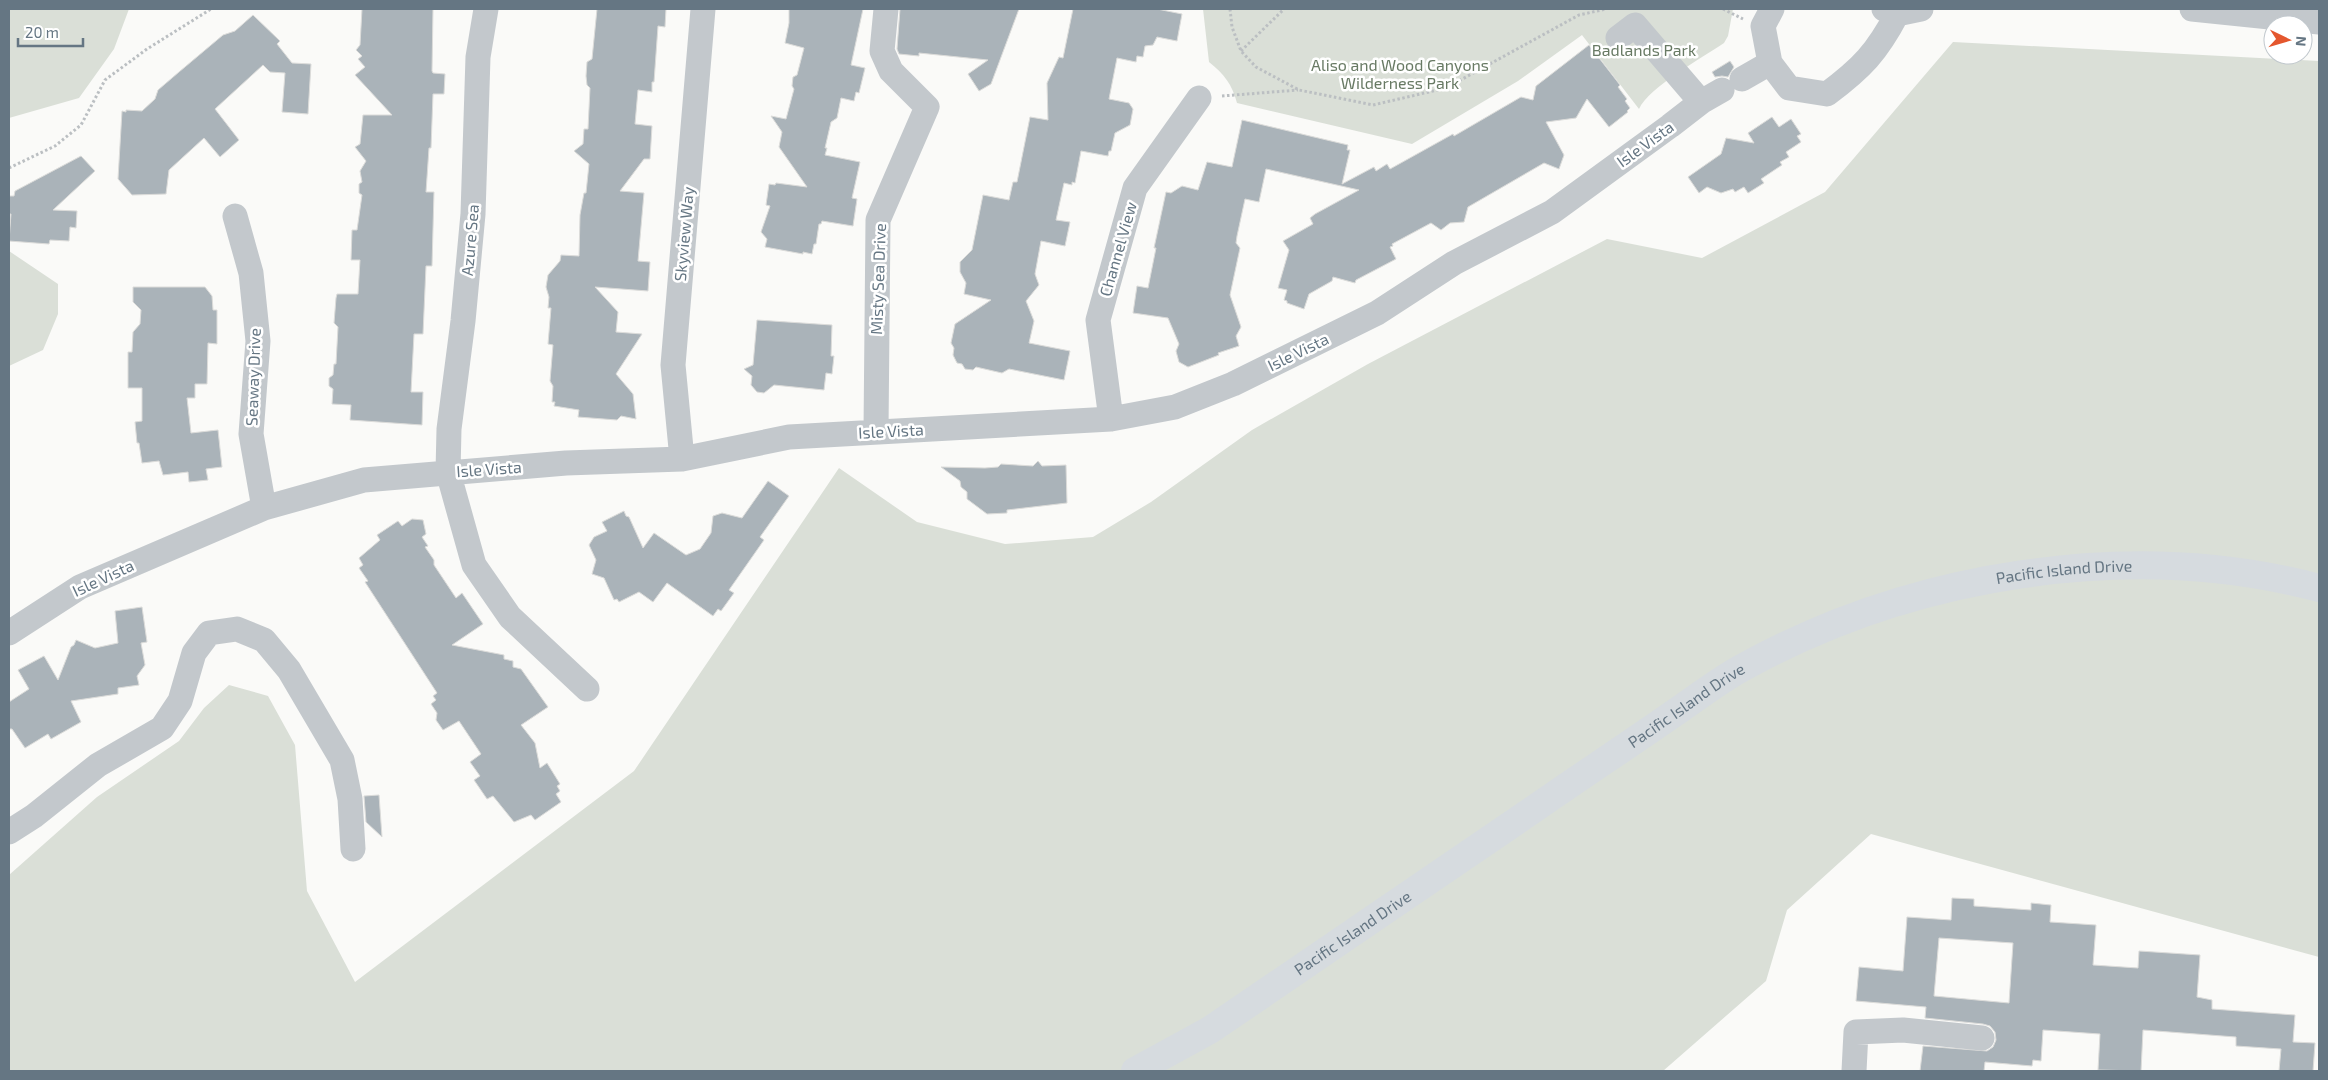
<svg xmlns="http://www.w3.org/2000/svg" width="2328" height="1080" font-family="'Exo 2',sans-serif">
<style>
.green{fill:#dadfd7}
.building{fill:#aab3b9;stroke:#dcdcda;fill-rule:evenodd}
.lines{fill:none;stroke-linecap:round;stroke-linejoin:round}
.path{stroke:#bbbfc2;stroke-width:3;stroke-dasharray:2.5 2.5;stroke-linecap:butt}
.minor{stroke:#c3c8cc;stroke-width:25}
.major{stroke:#d6dbdf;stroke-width:28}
.labels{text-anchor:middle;stroke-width:5;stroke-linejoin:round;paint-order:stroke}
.park-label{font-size:16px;fill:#687a64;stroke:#fff}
.street-label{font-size:16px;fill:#657683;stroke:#fff}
</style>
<rect width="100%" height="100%" fill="#fafaf8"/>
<!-- green -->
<path class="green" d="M 9,9 L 129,9 L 114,49 L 79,98 L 9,118 Z
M 1203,9 L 1733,9 L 1728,36 L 1724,43 C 1702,58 1649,87 1639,109 L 1582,35 L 1518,81 L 1412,144 L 1237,103 C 1232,84 1224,74 1209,62 Z
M 1953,42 L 2319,61 L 2319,957 L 1871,834 L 1787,910 L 1766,981 L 1663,1071 L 9,1071 L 9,875 L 97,797 L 179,741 L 204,708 L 229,685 L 268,696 L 295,745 L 307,891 L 355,982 L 634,771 L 839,468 L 917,522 L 1005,544 L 1093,537 L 1151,502 L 1252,430 L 1368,364 L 1607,239 L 1702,258 L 1825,192 Z
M 9,251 L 58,284 L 58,314 L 43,350 L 9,366 Z"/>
<!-- building -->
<path class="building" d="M 362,9 L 433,9 L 432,71 L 433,73 L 445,74 L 444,94 L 433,94 L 431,148 L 429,148 L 426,192 L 434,192 L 432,266 L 426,266 L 423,334 L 414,334 L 411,392 L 423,392 L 422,425 L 350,420 L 351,405 L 332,404 L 333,389 L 329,386 L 329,378 L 333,375 L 334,364 L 336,364 L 338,327 L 334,323 L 336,298 L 337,294 L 358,294 L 360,260 L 351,260 L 352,230 L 357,230 L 362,195 L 359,193 L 359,184 L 362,182 L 360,171 L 366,161 L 355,147 L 360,144 L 363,115 L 392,115 L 355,75 L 365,67 L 358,59 L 362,56 L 356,50 L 360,45 Z
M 597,9 L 666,9 L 665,27 L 658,26 L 654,82 L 652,82 L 652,92 L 638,90 L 635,124 L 652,126 L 650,159 L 644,159 L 620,191 L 644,193 L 638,261 L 650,262 L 648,291 L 595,287 L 618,312 L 616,332 L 642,334 L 616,374 L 633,394 L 636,419 L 621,416 L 617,420 L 578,417 L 579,410 L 554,406 L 555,402 L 552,402 L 553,386 L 550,381 L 553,345 L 548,344 L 551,308 L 548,308 L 549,297 L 546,287 L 548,275 L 560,261 L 561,255 L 579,256 L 580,215 L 584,193 L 586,193 L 589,164 L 574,151 L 583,144 L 584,129 L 588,129 L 590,88 L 587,85 L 586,76 L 587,62 L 592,59 Z
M 789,9 L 863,9 L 851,65 L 865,68 L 859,93 L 856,92 L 854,101 L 841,98 L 837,118 L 831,122 L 825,148 L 827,148 L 825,155 L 860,162 L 852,198 L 857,199 L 853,226 L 822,221 L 821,224 L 819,224 L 816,244 L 814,244 L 812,254 L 803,252 L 803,254 L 765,247 L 767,239 L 761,232 L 770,206 L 766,205 L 769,184 L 775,185 L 776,183 L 807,187 L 779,147 L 782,132 L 771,116 L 786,119 L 794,89 L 792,86 L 793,77 L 797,75 L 804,48 L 785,43 L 789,23 Z
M 900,9 L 1019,9 L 991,84 L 979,91 L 968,74 L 988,60 L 919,53 L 919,56 L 899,54 L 897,49 Z
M 1073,9 L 1157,9 L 1182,14 L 1177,41 L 1157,37 L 1153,45 L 1145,46 L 1143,57 L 1137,56 L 1136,62 L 1117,58 L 1109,99 L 1129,103 L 1133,109 L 1130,125 L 1115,133 L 1111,151 L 1109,151 L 1108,156 L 1081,151 L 1075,183 L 1072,182 L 1072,185 L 1064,183 L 1056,220 L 1070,222 L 1065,246 L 1041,241 L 1035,274 L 1039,285 L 1026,301 L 1034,321 L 1029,343 L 1070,351 L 1064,380 L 1009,369 L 1002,373 L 976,367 L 973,370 L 965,369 L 962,364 L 957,363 L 953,355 L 954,348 L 951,343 L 955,324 L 991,300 L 964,294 L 966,283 L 960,272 L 960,262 L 972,250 L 983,195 L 1009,200 L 1013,182 L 1017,182 L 1030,117 L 1048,120 L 1047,83 L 1059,57 L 1063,58 Z
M 253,15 L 280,41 L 277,44 L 292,63 L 311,64 L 308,114 L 282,112 L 285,73 L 270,72 L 263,65 L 215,109 L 239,140 L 220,157 L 204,138 L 169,170 L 166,194 L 132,195 L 118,179 L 122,111 L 126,112 L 126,110 L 142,111 L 155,99 L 158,90 L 179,72 L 223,35 L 235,31 Z
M 1589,45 L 1620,85 L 1618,87 L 1627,99 L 1625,101 L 1630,108 L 1627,111 L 1628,112 L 1609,127 L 1587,99 L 1576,118 L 1546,122 L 1564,155 L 1559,169 L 1544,163 L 1468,207 L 1464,222 L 1450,223 L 1441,230 L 1431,223 L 1392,244 L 1393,246 L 1390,247 L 1396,259 L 1356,280 L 1355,283 L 1333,277 L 1332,281 L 1309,294 L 1304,309 L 1287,303 L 1287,301 L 1284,300 L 1287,290 L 1278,288 L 1289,250 L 1283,241 L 1313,224 L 1310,218 L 1315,214 L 1359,190 L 1266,169 L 1259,202 L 1245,199 L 1237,236 L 1236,243 L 1240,248 L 1230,295 L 1241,327 L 1236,336 L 1239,346 L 1218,353 L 1219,355 L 1188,367 L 1179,362 L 1176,351 L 1179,344 L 1168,318 L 1133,313 L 1137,286 L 1148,288 L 1156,248 L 1154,248 L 1166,192 L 1171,193 L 1182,186 L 1198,190 L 1207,162 L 1232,167 L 1242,120 L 1348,145 L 1347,150 L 1350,150 L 1342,184 L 1374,167 L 1376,171 L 1387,164 L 1390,169 L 1453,134 L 1454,136 L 1521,97 L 1533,100 L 1536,86 Z
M 1730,61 L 1734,67 L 1728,77 L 1722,76 L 1715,77 L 1712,72 Z
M 1772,117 L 1779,127 L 1791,119 L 1801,134 L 1797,136 L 1801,142 L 1786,152 L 1789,157 L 1780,162 L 1782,165 L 1761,179 L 1764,183 L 1748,193 L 1744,187 L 1735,192 L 1733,189 L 1721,193 L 1707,187 L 1699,193 L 1688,177 L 1721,154 L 1726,138 L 1754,143 L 1748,133 Z
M 81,156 L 95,171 L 53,210 L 77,211 L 76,228 L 70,227 L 69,241 L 50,240 L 49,244 L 9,241 L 11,214 L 9,214 L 9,196 L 14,196 L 15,191 Z
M 133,287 L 205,287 L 212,296 L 213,310 L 217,310 L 217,344 L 208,343 L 207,384 L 195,384 L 195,398 L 187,398 L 191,433 L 218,430 L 222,467 L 206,469 L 208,480 L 189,482 L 188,472 L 163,475 L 159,461 L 142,463 L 139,443 L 137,443 L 135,422 L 142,421 L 142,388 L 128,388 L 128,352 L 132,352 L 133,332 L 140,324 L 141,310 L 133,302 Z
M 757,320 L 832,325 L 831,356 L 834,356 L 832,374 L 826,373 L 824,390 L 774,385 L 764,393 L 757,392 L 751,385 L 752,376 L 744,369 L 753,365 Z
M 1038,461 L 1042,466 L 1066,465 L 1067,503 L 1007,510 L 1007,513 L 987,514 L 967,499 L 967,492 L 961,487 L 960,481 L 941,467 L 985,468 L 998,467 L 1001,464 L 1033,466 Z
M 768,481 L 789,496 L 760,537 L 764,540 L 729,590 L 734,593 L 721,611 L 718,609 L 713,616 L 667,583 L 653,602 L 639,592 L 619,602 L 617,599 L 614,600 L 604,578 L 592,574 L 596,560 L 589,545 L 594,537 L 607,531 L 602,522 L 624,511 L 626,516 L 629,517 L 643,548 L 654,533 L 686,555 L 700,549 L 711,533 L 713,516 L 722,513 L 742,518 Z
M 412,519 L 423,520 L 426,534 L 422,537 L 428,546 L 425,547 L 434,560 L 434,565 L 456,598 L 462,593 L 483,624 L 452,645 L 504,655 L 504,659 L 513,661 L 513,667 L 521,669 L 548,707 L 521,725 L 535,743 L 540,768 L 547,763 L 560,784 L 557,786 L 560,791 L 556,794 L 561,802 L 535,820 L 531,815 L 514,822 L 493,796 L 487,799 L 474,780 L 480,776 L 470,762 L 481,754 L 459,721 L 443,730 L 436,720 L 437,713 L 431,704 L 436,700 L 433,696 L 437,693 L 365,582 L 368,581 L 359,568 L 363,565 L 359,558 L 380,540 L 377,535 L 398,521 L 402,526 Z
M 142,607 L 147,642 L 141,643 L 145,665 L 137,676 L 139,685 L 118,688 L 118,694 L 71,701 L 81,722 L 51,739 L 48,734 L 25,748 L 12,729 L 9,729 L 9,702 L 29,689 L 18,670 L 44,656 L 58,680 L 71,647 L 74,645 L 76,640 L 95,648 L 118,643 L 115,611 Z
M 379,795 L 382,837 L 366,822 L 364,796 Z
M 1952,898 L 1974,899 L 1974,906 L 2031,910 L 2031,903 L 2051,905 L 2050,922 L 2096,925 L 2093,965 L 2138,968 L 2139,951 L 2200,955 L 2197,997 L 2212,1000 L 2212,1009 L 2295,1015 L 2293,1042 L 2315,1043 L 2313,1071 L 2279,1071 L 2281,1049 L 2236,1046 L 2236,1037 L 2143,1030 L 2141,1071 L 2098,1070 L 2100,1034 L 2043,1030 L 2041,1061 L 2033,1060 L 2032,1066 L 1985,1062 L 1984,1071 L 1920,1071 L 1923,1046 L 1987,1051 L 1993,1047 L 1996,1040 L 1995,1032 L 1990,1026 L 1983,1024 L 1925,1018 L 1926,1007 L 1856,1001 L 1859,967 L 1903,971 L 1907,917 L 1951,920 ZM 1939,938 L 2013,943 L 2009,1003 L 1934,996 Z"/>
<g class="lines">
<!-- path -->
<path class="path" d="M 1230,9 L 1232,27 L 1241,51 L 1256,67 L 1299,90 L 1373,105 L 1446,88 L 1579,15 L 1606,9
M 1723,9 L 1743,19
M 1241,51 L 1284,9
M 1222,96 L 1298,90
M 9,168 L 55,146 L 81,125 L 105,80 L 147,49 L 211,9"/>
<!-- minor -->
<path class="minor" d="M 486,9 L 478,57 L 473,214 L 463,321 L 449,429 L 448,472 L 474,565 L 510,617 L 587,689
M 1772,9 L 1763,26 L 1770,63 L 1789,88 L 1827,94 C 1862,68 1877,52 1897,14
M 1884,9 L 1897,14 L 1921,9
M 2192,9 L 2319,22
M 1618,38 L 1635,25 L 1701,102
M 1742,79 L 1770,63
M 235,216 L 251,273 L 258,341 L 251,434 L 264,508
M 1111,419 L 1098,320 L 1135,188 L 1199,98
M 876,431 L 878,220 L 927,107 L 891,71 L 882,51 L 886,9
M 682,459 L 673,365 L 703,9
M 9,633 L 80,587 L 264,508 L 364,480 L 566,463 L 682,459 L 789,437 L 1111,419 L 1175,407 L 1233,384 L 1377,313 L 1454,263 L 1552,212 L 1670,126 L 1701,102 L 1722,90
M 9,832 L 34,816 L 98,765 L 162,728 L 180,701 L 194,653 L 209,633 L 237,629 L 264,640 L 289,670 L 342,760 L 350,799 L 353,849
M 1854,1071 L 1856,1032 L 1903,1030 L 1982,1038"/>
<!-- major -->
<path class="major" id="s1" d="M 1135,1071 L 1210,1030 C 1318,956 1426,883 1534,809 C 1580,777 1627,746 1673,714 C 1695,699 1717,682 1740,669 C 1910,574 2130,538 2319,588"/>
</g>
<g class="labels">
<!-- park labels -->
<g class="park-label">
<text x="1644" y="56">Badlands Park</text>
<text x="1400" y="71">Aliso and Wood Canyons<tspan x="1400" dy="18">Wilderness Park</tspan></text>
</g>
<!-- street labels -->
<g class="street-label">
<text transform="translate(1645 144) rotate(-36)" y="6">Isle Vista</text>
<text transform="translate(684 234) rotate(-85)" y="6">Skyview Way</text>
<text transform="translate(470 240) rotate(-85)" y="6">Azure Sea</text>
<text transform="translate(1118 249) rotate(-74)" y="6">Channel View</text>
<text transform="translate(878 279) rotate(-88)" y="6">Misty Sea Drive</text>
<text transform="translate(1298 352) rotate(-26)" y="6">Isle Vista</text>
<text transform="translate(253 377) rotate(-88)" y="6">Seaway Drive</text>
<text transform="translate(891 431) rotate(-3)" y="6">Isle Vista</text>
<text transform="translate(489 469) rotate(-4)" y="6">Isle Vista</text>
<text dy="6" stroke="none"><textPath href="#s1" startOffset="1068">Pacific Island Drive</textPath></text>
<text transform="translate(103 578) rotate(-25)" y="6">Isle Vista</text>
<text dy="6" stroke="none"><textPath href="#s1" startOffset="662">Pacific Island Drive</textPath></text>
<text dy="6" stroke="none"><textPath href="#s1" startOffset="258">Pacific Island Drive</textPath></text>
</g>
</g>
<!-- border -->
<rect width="2328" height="1080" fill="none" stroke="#657683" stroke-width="20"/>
<!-- north arrow -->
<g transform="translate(2288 40) rotate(95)"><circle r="24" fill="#ffffff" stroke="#c1c8cd"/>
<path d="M0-4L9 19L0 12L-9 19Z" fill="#e4572e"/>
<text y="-8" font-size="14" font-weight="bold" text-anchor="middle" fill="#657683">N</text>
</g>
<!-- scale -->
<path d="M18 38v8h65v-8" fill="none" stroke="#657683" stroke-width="2.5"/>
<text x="25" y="38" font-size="15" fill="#657683" stroke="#ffffff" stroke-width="4" paint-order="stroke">20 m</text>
</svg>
